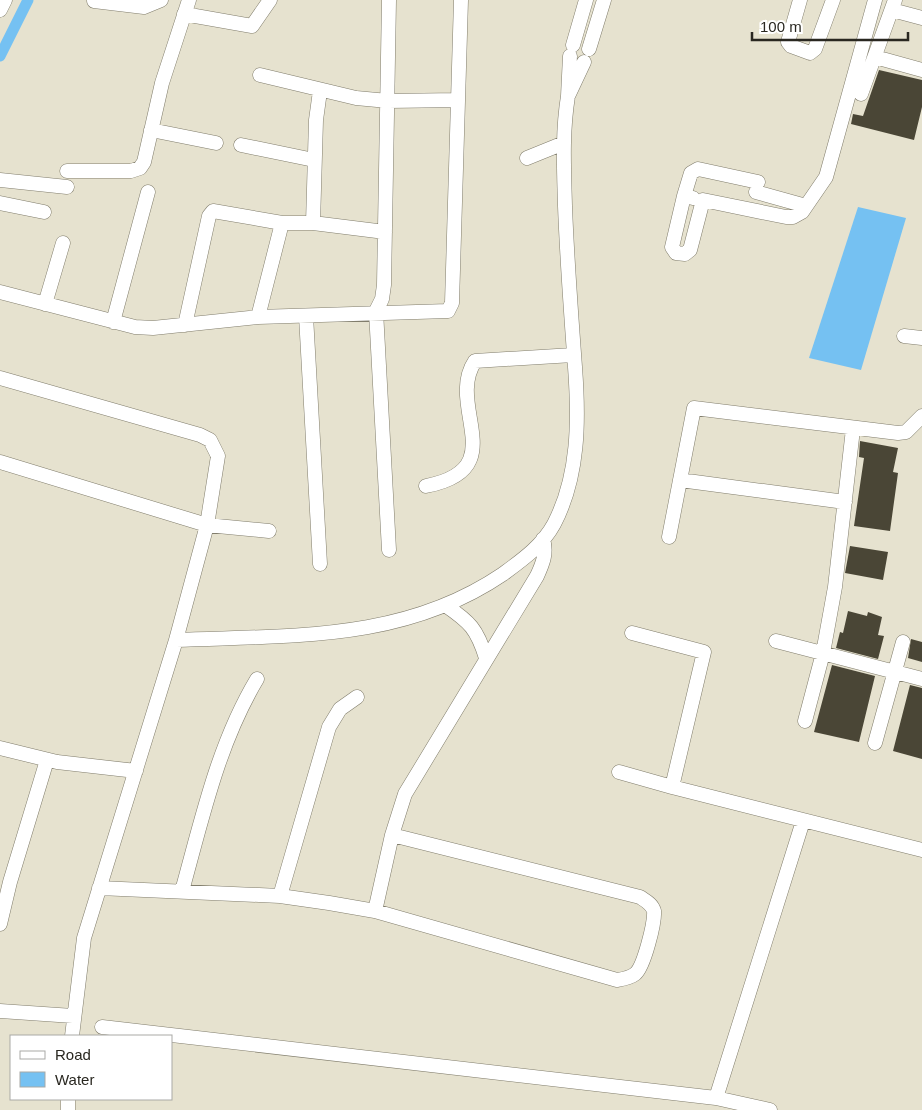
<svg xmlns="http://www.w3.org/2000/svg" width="922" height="1110" font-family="Helvetica,sans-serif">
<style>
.water{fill:#75c1f2}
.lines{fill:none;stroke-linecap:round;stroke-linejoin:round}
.canal{stroke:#75c1f2;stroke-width:11}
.building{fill:#4a4636}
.minor-casing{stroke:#817d6c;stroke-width:15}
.minor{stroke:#fff;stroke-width:14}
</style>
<rect width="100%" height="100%" fill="#e6e2cf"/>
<!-- water -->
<path class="water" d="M 858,207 L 906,218 L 861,370 L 809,358 Z"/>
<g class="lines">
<!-- canal -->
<path class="canal" d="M 0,56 L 28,0"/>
</g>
<!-- building -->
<path class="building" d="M 879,70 L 922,80 L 922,107 L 914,140 L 851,124 L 853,114 L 863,116 Z
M 860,441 L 898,448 L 893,472 L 898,473 L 890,531 L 854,526 L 864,458 L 859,457 Z
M 850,546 L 888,552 L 883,580 L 845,573 Z
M 848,611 L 867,616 L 868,612 L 882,617 L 878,635 L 884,636 L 878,659 L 836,648 L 840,632 L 843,633 Z
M 911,639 L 922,642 L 922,662 L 908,658 Z
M 832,665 L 875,676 L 859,742 L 814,732 Z
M 910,685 L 922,688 L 922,759 L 893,751 Z"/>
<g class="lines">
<defs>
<path id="minor" d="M 800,0 L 788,42 L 791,46 L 810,53 L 815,49 L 833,0
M 94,1 L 144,7 L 161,0
M 0,10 L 5,0
M 892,10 L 922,18
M 184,14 L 252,26 L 270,0
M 573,45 L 586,0
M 589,49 L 604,0
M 570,56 L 568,96 L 584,62
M 875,57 L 922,70
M 260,75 L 356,98 L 388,101 L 458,100
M 861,94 L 895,0
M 151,130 L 216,143
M 241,145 L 314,160
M 527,158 L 564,143
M 67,171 L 131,171 L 140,168 L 144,162 L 162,83 L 189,0
M 0,180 L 67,187
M 756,192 L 806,206
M 684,196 L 672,247 L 676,253 L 685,254 L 690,250 L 703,200 L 786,217 L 793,217 L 802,212 L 826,177 L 875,0
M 693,198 L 684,196 L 691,173 L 698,169 L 758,182
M 0,203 L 44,212
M 313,223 L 385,232
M 0,292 L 135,327 L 153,328 L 258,317 L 448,311 L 452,303 L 461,0
M 45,304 L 63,243
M 306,316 L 320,564
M 258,317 L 282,223 L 313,223 L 316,120 L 320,91
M 113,322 L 148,192
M 185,325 L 209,216 L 213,211 L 282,223
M 904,336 L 922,338
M 0,378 L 200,435 L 210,440 L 218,456 L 207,525 L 176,640 L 84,938 L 72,1036
M 0,462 L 207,525 L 269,531
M 680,480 L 845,502
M 426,486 C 514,469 445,406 475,361 L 573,355
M 669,537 L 694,408 L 898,433 L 906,432 L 922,416
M 389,550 L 376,311 L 382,299 L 384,285 L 389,0
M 445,605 C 470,622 477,629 486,658
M 176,640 C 291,635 403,642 503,574 C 522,560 542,546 554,524 C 579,476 579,420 575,367 C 571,313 567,260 565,206 C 564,169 562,133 568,96
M 776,641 L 922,679
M 805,721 L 823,653 L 835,587 L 853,429
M 875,743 L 903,642
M 0,748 L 57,762 L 136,771
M 619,772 L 672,787 L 704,652 L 632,633
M 672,787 L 922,850
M 99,888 L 280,896 L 329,903 L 375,911 L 617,980 C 623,979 630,978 635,974 C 644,967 655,922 654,911 C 652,904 646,901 640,897 L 392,835
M 182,891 C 202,819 218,744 257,679
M 280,896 L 329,727 L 340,709 L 357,697
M 375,911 L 392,835 L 405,794 L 537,576 C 543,563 547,553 543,539
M 0,924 L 10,882 L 47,760
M 0,1011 L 73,1016
M 102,1027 L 716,1098 L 770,1110
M 716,1098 L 803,821
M 68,1110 L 68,1099"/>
</defs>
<!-- minor casing -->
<use href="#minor" class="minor-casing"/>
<!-- minor -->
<use href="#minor" class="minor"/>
</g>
<!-- legend -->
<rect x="10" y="1035" width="162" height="65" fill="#ffffff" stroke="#a9a9a6"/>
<rect x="20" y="1051" width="25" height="8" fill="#ffffff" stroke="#a9a9a6"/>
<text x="55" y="1060" font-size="15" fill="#292720">Road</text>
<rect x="20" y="1072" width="25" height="15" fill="#75c1f2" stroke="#a9a9a6"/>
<text x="55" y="1085" font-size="15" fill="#292720">Water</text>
<!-- scale -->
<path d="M752 32v8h156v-8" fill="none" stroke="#292720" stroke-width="2.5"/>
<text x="760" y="32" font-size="15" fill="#292720" stroke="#ffffff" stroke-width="4" paint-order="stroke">100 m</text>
</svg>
